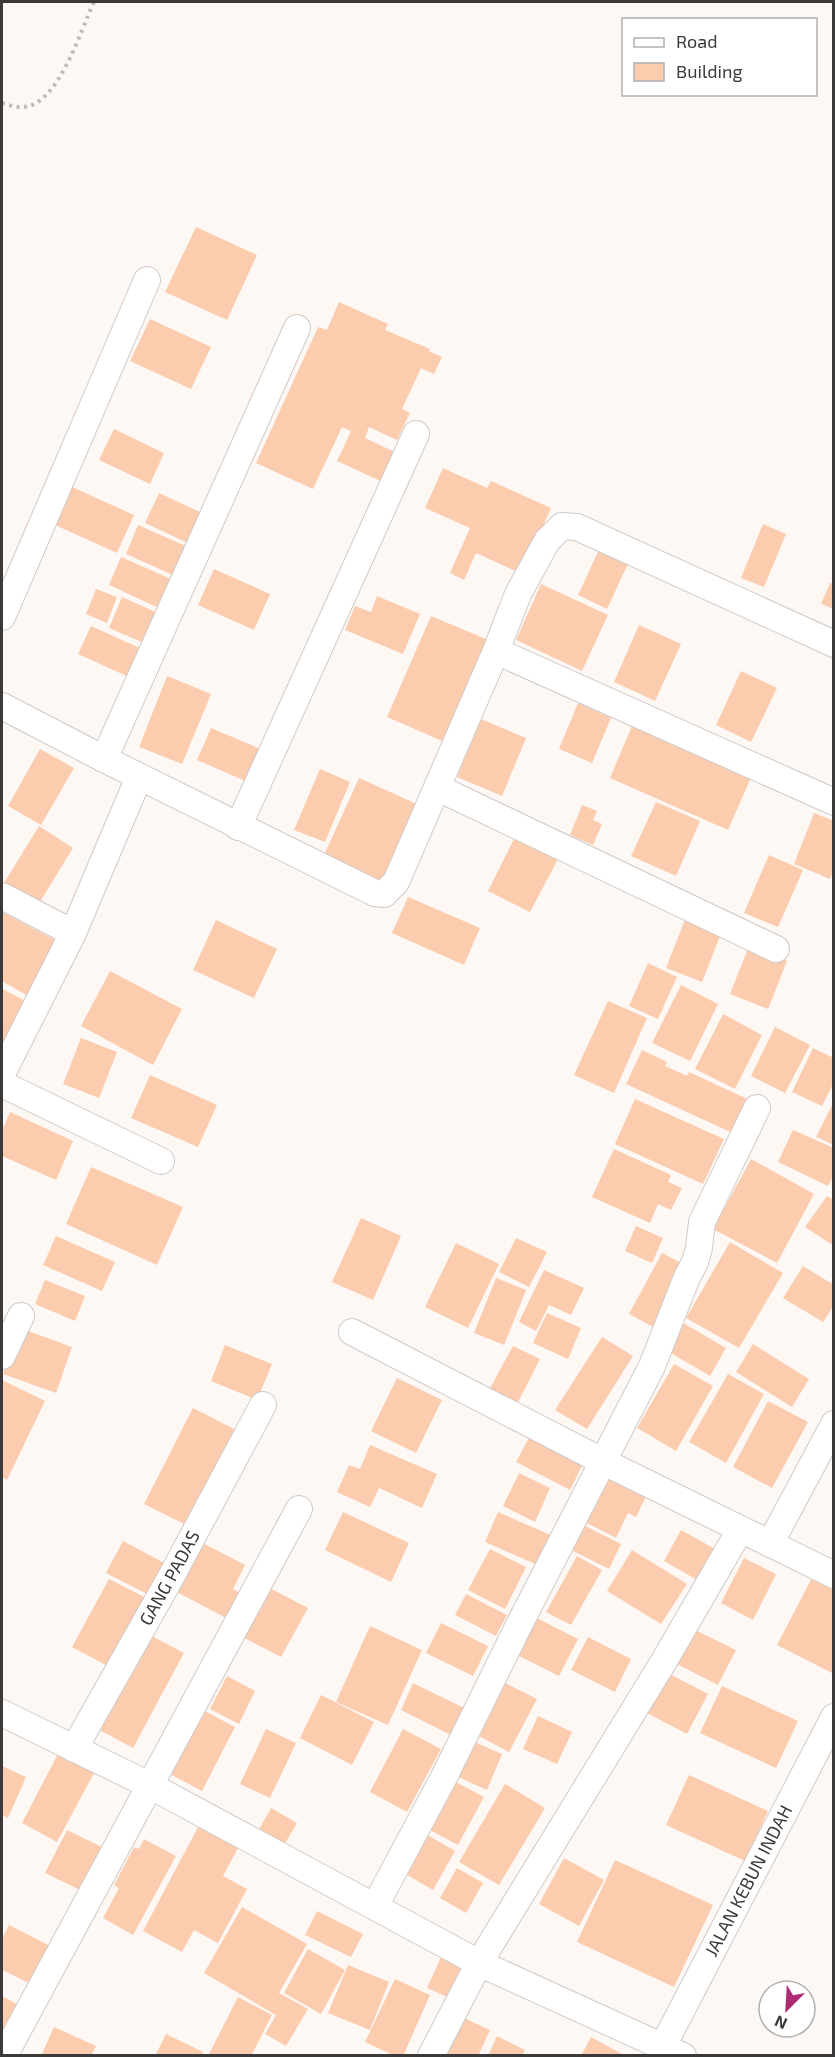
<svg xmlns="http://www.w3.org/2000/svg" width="835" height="2057" font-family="'Exo 2',sans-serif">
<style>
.building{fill:#fcccae}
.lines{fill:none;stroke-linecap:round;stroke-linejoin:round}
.minor-casing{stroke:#cfcac7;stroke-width:28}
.path{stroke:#bebab7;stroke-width:4;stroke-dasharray:3 4.5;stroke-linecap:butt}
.minor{stroke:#fff;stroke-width:26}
.labels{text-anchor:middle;stroke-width:4.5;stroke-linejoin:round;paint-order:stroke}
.street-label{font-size:18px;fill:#3c3a38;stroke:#fff}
</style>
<rect width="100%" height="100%" fill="#fef8f5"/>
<!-- building -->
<path class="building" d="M 196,227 L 257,255 L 227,320 L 165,292 Z
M 339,302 L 388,324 L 385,330 L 430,349 L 429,351 L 442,357 L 434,374 L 421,368 L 402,409 L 410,413 L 397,440 L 369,427 L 365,438 L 399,454 L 385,483 L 337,461 L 351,431 L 342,427 L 313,489 L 256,463 L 318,327 L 327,330 Z
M 150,319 L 211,347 L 191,389 L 130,361 Z
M 114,429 L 164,453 L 150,484 L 99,460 Z
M 443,468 L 487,488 L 491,481 L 551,508 L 522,574 L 476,553 L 464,580 L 450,573 L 470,528 L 425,508 Z
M 72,487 L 134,515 L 117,553 L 55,525 Z
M 159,493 L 204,514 L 190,544 L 145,523 Z
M 763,524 L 786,534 L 764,587 L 741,578 Z
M 138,525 L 188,547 L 175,576 L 126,554 Z
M 603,541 L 632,555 L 607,609 L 578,595 Z
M 121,557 L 171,579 L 159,608 L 109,585 Z
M 214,569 L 270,594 L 254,630 L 198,605 Z
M 830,583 L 834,584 L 834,609 L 821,604 Z
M 541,584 L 608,615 L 582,671 L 516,640 Z
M 96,589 L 117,597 L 107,623 L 86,614 Z
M 377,596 L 420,614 L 403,654 L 345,630 L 355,606 L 371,612 Z
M 122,597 L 164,616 L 151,646 L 109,628 Z
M 431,616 L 493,642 L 449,744 L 387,717 Z
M 639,625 L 681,644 L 655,701 L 614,682 Z
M 91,626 L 144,650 L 131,678 L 78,654 Z
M 741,671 L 777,688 L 751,742 L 716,725 Z
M 167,676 L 211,694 L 182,764 L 139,747 Z
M 578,703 L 611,718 L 592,763 L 559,749 Z
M 481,719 L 526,738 L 502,796 L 457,777 Z
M 634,721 L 753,773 L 728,830 L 610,778 Z
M 211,728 L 263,750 L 250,783 L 197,760 Z
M 40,749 L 74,768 L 41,825 L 8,806 Z
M 320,769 L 350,782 L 325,842 L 294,830 Z
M 359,778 L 419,805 L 384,882 L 324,855 Z
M 656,802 L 700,821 L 676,876 L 631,856 Z
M 582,805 L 597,811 L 593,820 L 602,824 L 593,845 L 570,835 Z
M 814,813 L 834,821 L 834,869 L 830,879 L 794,864 Z
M 39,826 L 73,848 L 38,905 L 4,883 Z
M 516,835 L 559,857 L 530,912 L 488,891 Z
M 769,855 L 803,870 L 778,927 L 744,913 Z
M 408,897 L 480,928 L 464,965 L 392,933 Z
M 2,912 L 57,941 L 28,996 L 2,981 Z
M 688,912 L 724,926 L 702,982 L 666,968 Z
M 216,920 L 277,949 L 254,998 L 193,970 Z
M 749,946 L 787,961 L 768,1009 L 730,994 Z
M 648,963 L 677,977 L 658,1019 L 629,1006 Z
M 110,971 L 182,1009 L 153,1065 L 81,1026 Z
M 681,985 L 718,1004 L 690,1061 L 652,1043 Z
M 2,989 L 30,1003 L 2,1059 Z
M 608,1001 L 647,1018 L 614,1093 L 574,1075 Z
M 723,1014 L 762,1035 L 735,1089 L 695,1069 Z
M 775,1027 L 810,1045 L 785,1093 L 751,1076 Z
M 81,1038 L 117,1052 L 99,1098 L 63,1084 Z
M 813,1048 L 834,1058 L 834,1082 L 822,1106 L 792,1092 Z
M 642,1050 L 667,1062 L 665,1066 L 687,1076 L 689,1072 L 754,1102 L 739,1136 L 626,1084 Z
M 150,1075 L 217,1105 L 198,1147 L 131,1118 Z
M 635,1099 L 724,1139 L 703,1184 L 615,1144 Z
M 834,1101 L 834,1145 L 816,1137 Z
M 10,1112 L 73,1141 L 56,1180 L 2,1156 L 2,1131 Z
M 793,1130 L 834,1148 L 834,1175 L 828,1186 L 778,1162 Z
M 614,1149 L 671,1175 L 668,1182 L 682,1188 L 671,1210 L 658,1204 L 650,1223 L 592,1197 Z
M 751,1159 L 814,1194 L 777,1263 L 713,1229 Z
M 91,1167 L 183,1207 L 157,1265 L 66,1224 Z
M 827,1196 L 834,1200 L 834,1246 L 805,1227 Z
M 361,1218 L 401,1236 L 373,1300 L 332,1282 Z
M 636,1226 L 663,1238 L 652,1263 L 625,1251 Z
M 56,1236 L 115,1262 L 102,1291 L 43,1265 Z
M 516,1238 L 547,1252 L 529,1287 L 499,1272 Z
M 730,1242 L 783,1273 L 739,1348 L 686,1318 Z
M 456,1243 L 499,1264 L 468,1328 L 425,1307 Z
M 662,1253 L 685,1265 L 653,1327 L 629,1314 Z
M 803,1266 L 834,1285 L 834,1305 L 823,1322 L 783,1298 Z
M 544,1270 L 584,1288 L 571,1315 L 549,1305 L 536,1331 L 519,1322 Z
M 496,1278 L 526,1290 L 504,1345 L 474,1333 Z
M 45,1280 L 85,1296 L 75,1321 L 35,1304 Z
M 547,1313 L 581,1328 L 568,1359 L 533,1343 Z
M 678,1320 L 726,1348 L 710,1376 L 662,1348 Z
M 20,1328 L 72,1347 L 56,1393 L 3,1374 Z
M 602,1337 L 633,1356 L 587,1429 L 555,1410 Z
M 753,1344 L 809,1379 L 792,1407 L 736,1372 Z
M 225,1345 L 272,1364 L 257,1400 L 211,1381 Z
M 513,1346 L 540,1359 L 517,1404 L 489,1390 Z
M 674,1364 L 713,1386 L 676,1451 L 637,1428 Z
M 728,1374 L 764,1394 L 726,1463 L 689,1442 Z
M 397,1378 L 442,1400 L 416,1453 L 371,1431 Z
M 2,1380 L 45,1401 L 7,1480 L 2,1477 Z
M 768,1401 L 808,1422 L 772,1488 L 733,1467 Z
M 193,1408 L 240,1432 L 192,1528 L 144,1504 Z
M 531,1434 L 584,1462 L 570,1490 L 516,1462 Z
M 370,1445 L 437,1474 L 422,1508 L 379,1488 L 370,1507 L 337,1492 L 349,1465 L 360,1469 Z
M 606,1466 L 650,1488 L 636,1517 L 628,1513 L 616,1538 L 585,1522 Z
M 519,1473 L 550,1488 L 535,1522 L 503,1506 Z
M 343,1512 L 409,1543 L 391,1582 L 325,1550 Z
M 498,1512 L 555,1537 L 542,1567 L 485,1542 Z
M 577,1522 L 621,1544 L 609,1569 L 565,1547 Z
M 681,1530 L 717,1550 L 699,1581 L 664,1561 Z
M 197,1540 L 245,1565 L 233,1589 L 247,1597 L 234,1622 L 171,1589 Z
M 123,1541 L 168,1565 L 151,1596 L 106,1573 Z
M 490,1549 L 526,1567 L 505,1609 L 468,1590 Z
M 632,1550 L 687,1584 L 661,1624 L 607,1591 Z
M 577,1556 L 602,1570 L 571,1625 L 546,1612 Z
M 744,1558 L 776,1574 L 753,1620 L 721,1603 Z
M 816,1570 L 834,1580 L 834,1674 L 777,1645 Z
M 109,1579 L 152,1601 L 115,1670 L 72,1647 Z
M 264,1585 L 308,1608 L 281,1657 L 237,1634 Z
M 466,1594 L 507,1615 L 496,1636 L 455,1615 Z
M 533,1616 L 578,1639 L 559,1676 L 513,1653 Z
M 441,1623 L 488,1646 L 473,1676 L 426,1653 Z
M 370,1626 L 422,1650 L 388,1725 L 336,1702 Z
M 693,1629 L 736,1650 L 718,1685 L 675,1663 Z
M 146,1633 L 184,1653 L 133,1748 L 94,1727 Z
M 588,1637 L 631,1659 L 615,1692 L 571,1670 Z
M 662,1670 L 708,1694 L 687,1734 L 641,1710 Z
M 227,1676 L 255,1691 L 239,1724 L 210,1709 Z
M 503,1682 L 537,1699 L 509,1752 L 475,1734 Z
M 413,1683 L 464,1708 L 451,1735 L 401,1710 Z
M 722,1686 L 798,1721 L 776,1768 L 700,1733 Z
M 321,1695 L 374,1722 L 352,1765 L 300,1738 Z
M 201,1709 L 235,1727 L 202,1791 L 168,1773 Z
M 538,1716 L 572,1732 L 557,1764 L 523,1749 Z
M 266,1729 L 296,1743 L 270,1798 L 240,1784 Z
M 403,1729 L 441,1749 L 407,1812 L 370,1792 Z
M 470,1740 L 502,1754 L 487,1790 L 454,1775 Z
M 58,1754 L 94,1773 L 57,1842 L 22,1823 Z
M 2,1766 L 26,1777 L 8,1818 L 2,1815 Z
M 689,1775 L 768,1811 L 745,1861 L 666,1825 Z
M 450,1779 L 484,1797 L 458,1845 L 424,1827 Z
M 505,1784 L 545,1808 L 499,1885 L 459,1862 Z
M 271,1808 L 297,1823 L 284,1845 L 258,1831 Z
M 198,1827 L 238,1848 L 223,1876 L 247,1889 L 218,1943 L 194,1930 L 182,1952 L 143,1931 Z
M 67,1830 L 108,1850 L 86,1893 L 45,1873 Z
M 424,1833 L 455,1851 L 433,1890 L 402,1872 Z
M 144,1839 L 176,1856 L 133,1935 L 103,1918 L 119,1888 L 114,1885 L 134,1847 L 139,1849 Z
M 564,1858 L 604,1880 L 579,1926 L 539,1904 Z
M 615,1860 L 713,1905 L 674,1987 L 577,1942 Z
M 457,1868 L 483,1883 L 466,1913 L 440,1898 Z
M 242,1907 L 307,1944 L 279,1993 L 308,2009 L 286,2046 L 265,2034 L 276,2015 L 204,1973 Z
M 317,1911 L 363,1934 L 351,1957 L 305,1935 Z
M 9,1925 L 52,1947 L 33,1985 L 2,1970 L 2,1939 Z
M 308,1949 L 345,1970 L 321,2014 L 284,1993 Z
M 443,1953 L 470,1965 L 454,2000 L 427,1988 Z
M 348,1965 L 389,1982 L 370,2030 L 328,2013 Z
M 395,1979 L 430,1995 L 403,2056 L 395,2056 L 365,2042 Z
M 2,1996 L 24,2008 L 2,2051 Z
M 238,1997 L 272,2015 L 251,2056 L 208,2056 Z
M 457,2015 L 490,2030 L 478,2056 L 438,2056 Z
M 54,2027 L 96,2046 L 91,2056 L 41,2056 Z
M 166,2034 L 203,2052 L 201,2056 L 155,2056 Z
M 497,2036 L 525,2050 L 522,2056 L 488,2056 Z
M 591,2037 L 622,2054 L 621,2056 L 581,2056 Z"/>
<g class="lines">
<defs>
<g id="minor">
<path d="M 2,617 L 147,280"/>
<path d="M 496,651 L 834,802"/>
<path d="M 2,706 L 104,759 L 375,893 L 384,894 L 396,882 L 496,651 L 518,594 L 547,541 L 562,526 L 577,527 L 834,644"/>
<path d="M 104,759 L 297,328"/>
<path d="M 438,788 L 776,949"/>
<path d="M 238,827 L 416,434"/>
<path d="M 2,896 L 73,933"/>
<path d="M 2,1074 L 73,933 L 139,777"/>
<path d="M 2,1084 L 161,1161"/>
<path d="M 352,1332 L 602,1461 L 834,1575"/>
<path d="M 2,1356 L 21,1316"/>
<path d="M 770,1544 L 834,1424"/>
<path d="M 2,1713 L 149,1785 L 479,1963 L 683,2056"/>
<path id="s1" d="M 74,1749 L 171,1577 L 263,1405"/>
<path d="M 375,1906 L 444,1777 L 518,1627 L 652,1366 L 687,1277 L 695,1262 L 699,1248 L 702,1222 L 757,1108"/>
<path id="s2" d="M 663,2046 L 834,1717"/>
<path d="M 4,2056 L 299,1509"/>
<path d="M 431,2056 L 479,1963 L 664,1661 L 740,1530"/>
</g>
</defs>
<!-- minor casing -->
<use href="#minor" class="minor-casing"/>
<!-- path -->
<path class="path" d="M 2,103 C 9,105 17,108 24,107 C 59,104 81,29 94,2"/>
<!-- minor -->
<use href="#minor" class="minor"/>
</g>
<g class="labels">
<!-- street labels -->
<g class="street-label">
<text dy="6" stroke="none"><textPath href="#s1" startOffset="196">GANG PADAS</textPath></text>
<text dy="6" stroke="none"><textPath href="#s2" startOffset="186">JALAN KEBUN INDAH</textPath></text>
</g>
</g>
<!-- border -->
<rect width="835" height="2057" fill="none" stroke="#3c3a38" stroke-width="6"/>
<!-- legend -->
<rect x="622" y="18" width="195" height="78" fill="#ffffff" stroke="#b1b0af" stroke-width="1.5"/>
<rect x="634" y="38" width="30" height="9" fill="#ffffff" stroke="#b1b0af" stroke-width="1.5"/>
<text x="676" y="48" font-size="18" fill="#3c3a38">Road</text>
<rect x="634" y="63" width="30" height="18" fill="#fcccae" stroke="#b1b0af" stroke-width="1.5"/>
<text x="676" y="78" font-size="18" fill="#3c3a38">Building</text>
<!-- north arrow -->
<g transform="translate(787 2009) rotate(204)"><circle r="28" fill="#ffffff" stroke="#b1b0af" stroke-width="1.5"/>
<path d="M0-4.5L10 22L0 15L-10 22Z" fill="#ae2a72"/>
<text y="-9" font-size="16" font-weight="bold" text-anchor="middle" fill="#3c3a38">N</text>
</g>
</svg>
